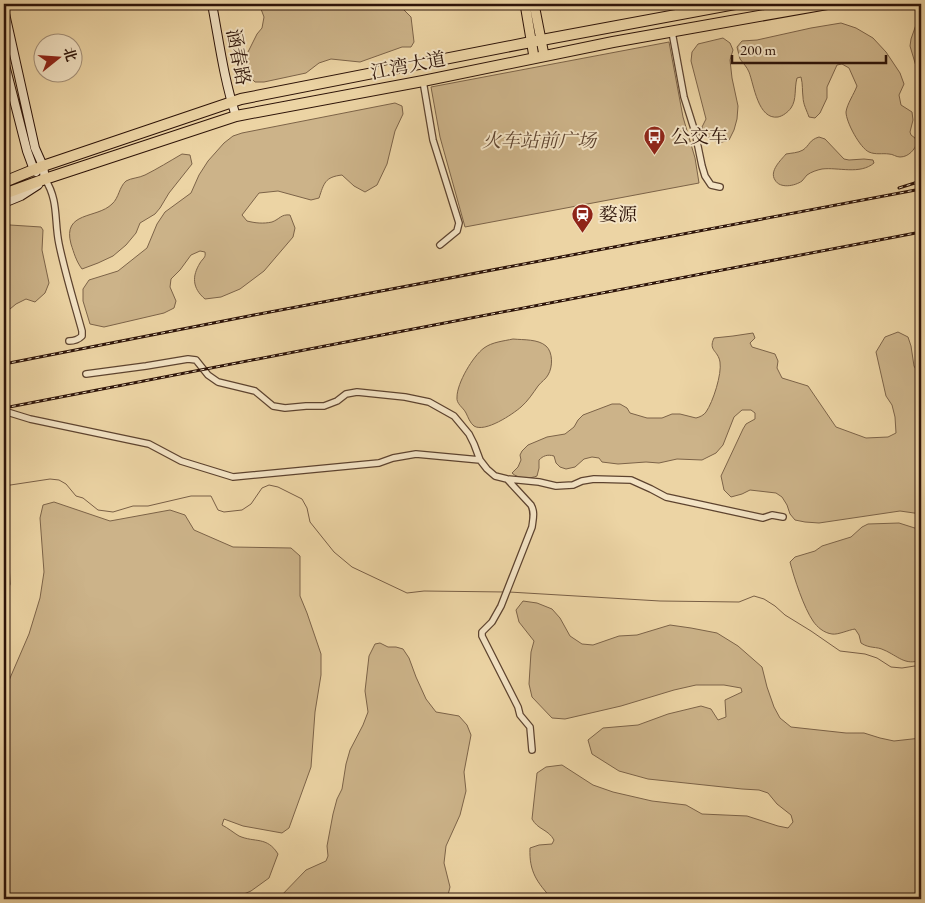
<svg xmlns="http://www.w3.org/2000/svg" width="925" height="903" font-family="'EB Garamond','Noto Serif SC',serif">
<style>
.green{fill:#ccb389;stroke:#7c6348}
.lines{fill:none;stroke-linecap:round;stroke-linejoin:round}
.stream{stroke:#795f46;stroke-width:1}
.street-casing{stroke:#5d432f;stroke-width:8}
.secondary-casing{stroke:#2d1308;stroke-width:10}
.primary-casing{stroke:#2d1308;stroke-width:11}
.highway-casing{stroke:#2d1308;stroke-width:12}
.street{stroke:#f3e3c4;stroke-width:5.5}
.secondary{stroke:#f3e3c4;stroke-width:8}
.primary{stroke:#ecd4a4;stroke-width:9}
.highway{stroke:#ecd4a4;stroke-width:10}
.rail-casing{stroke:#2d1308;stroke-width:3}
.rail{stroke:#f3e3c4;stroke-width:1;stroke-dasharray:4;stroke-linecap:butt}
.labels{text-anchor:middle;stroke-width:4;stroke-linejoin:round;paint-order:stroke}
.street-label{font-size:19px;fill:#2d1308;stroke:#f3e3c4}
.poi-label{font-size:19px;fill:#2d1308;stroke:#f3e3c4;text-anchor:start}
.park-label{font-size:19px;font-style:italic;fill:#5d432f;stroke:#f3e3c4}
</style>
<rect width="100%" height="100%" fill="#ecd4a4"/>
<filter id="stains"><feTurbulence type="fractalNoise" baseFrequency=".004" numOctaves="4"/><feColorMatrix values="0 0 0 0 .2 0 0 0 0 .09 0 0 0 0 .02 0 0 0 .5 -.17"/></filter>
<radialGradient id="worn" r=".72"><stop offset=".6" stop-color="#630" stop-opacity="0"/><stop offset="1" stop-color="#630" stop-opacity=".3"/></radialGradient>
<!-- green -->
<path class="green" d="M 250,4 L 398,4 L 411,17 L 414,42 L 411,47 L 402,47 L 360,62 L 331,59 L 319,63 L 306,73 L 264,82 L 255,82 L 244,71 L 244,60 L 257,34 L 262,28 L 264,17 L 261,9 Z
M 921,16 L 921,83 L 910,46 L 911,39 L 918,19 Z
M 841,23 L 856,28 L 873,38 L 886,52 L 900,73 L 904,84 L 899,95 L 901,105 L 912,112 L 913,120 L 910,132 L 911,135 L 915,138 L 917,143 C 915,149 909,157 900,157 C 896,157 893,154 889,154 C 882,153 876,155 869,152 C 860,148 846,122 846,112 C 847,104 854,94 857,86 L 849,68 L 842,64 L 837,65 L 827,87 L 827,98 L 820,113 L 815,118 L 809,117 C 807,111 803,104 803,97 C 802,90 803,85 801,77 L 797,78 C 794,89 797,99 791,108 C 788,112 783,116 778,117 C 758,120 754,85 749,72 C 747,67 743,63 740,59 C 739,55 738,51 737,47 L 742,41 L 757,40 L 811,28 Z
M 723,38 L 730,43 L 733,50 L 730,60 L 732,78 L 738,106 L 737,119 L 734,130 L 729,140 L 719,143 L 705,136 L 702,127 L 706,119 L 691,61 L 692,52 L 698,44 Z
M 669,42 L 683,117 L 695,158 L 699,183 L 465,227 L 440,137 L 431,87 Z
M 395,103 L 402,106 L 403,114 L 395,131 L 387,164 L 377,185 L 365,192 L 354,186 L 342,175 C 325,177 324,183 319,198 L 311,200 L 278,191 L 259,193 L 242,215 L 247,221 C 255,223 263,224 272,222 C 280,219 281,214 290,215 L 295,228 L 293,237 L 264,271 L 240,289 L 221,297 L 205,299 C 192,288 192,276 200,263 C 203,258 206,258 205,252 L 200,251 L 191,255 L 180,270 L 171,279 L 170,287 L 176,301 L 174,308 L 164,313 L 104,327 L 90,324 L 83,301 L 83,289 L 89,280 L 118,271 L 147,248 L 157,224 L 165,212 L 191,193 L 199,175 L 208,161 L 224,143 L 233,136 L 242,133 Z
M 819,137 L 825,139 L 844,159 L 849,160 L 864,159 L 873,160 L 874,163 C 860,175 838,167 822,169 C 817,170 811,172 807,175 C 805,177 804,179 802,181 C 795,186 780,189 775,180 C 769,171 781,160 786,154 C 791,153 798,153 803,150 C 810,145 809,140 819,137 Z
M 182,154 L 190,155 L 192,164 L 169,193 L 160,208 L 155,214 L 140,223 L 136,233 L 126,245 L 113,256 L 98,263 L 82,269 C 76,261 74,253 71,244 C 62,211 97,219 112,204 C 119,198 119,187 126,181 C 131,178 139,178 145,175 C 157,169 170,161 182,154 Z
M 10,225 L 41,227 L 43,230 L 42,250 L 49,283 L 45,293 L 35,302 L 26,299 L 16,304 L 10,309 L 4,308 L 4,227 Z
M 898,332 L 908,337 L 911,346 L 914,366 L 921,378 L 921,514 L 900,511 L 819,523 L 805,522 L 795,520 L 790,514 L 787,505 L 782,497 L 776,493 L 750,490 L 742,494 L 731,497 L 724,490 L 721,476 L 743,429 L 746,424 L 755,419 L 755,413 L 751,410 L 742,410 L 734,417 L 723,445 L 716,453 L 702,460 L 677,459 L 659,463 L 646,462 L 618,464 L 602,462 L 599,458 L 592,457 L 584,459 L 575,467 L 566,469 L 560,467 L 556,463 L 554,456 C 547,454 543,456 539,460 L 539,468 L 537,476 C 530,479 518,479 512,473 L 518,467 L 521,460 L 520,455 L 522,451 L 528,445 L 547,437 L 565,434 L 574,427 L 578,420 L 583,415 L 612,404 L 620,404 L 627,408 L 630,413 L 647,418 L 662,418 L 672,414 L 680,414 L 696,418 C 700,417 704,415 706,412 C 713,402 722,374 720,362 C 718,350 708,351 714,338 L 733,336 L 753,333 L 755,338 L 750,343 L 752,347 L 775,354 L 778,361 L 777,368 L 782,378 L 808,386 L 836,427 L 866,438 L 888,437 L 896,433 L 895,417 L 892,405 L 886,396 L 876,352 L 885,337 Z
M 513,339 C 524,340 538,339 546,346 C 553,352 553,367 548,375 C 546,379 541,382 538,386 C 533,393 528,401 521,407 C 513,414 485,433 474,426 C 470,423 468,417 466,413 C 463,407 456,404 457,397 C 457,383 473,356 484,348 C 492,342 504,341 513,339 Z
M 54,502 L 110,521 L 170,510 L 185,515 L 194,530 L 233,547 L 291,548 L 300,556 L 300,596 L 307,613 L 321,654 L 321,675 L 315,712 L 311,767 L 289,828 L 282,833 L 243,826 L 224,819 L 222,825 C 228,828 234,833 239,836 C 255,843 267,836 278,854 L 269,878 L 251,891 L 232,899 L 4,899 L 4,692 L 29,634 L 40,598 L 44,572 L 40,518 L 43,505 Z
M 899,523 L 921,530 L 921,660 C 905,666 898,656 884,650 C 876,646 870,649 861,643 L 859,635 L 855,629 C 848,630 838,635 832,634 C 824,633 817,627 813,621 C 804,608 794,578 790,562 L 795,557 L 815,551 L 822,546 L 851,537 L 862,527 L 868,524 Z
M 4,544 L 9,560 L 10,584 L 4,606 Z
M 523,601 L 537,603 L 552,609 L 560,618 L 570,636 L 582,644 L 593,645 L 619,636 L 637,635 L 670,625 L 691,628 L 717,633 L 738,646 L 762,667 L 767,687 L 774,707 L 780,718 L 791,727 L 846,733 L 864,733 L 880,738 L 894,741 L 921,738 L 921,899 L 552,899 C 537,882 529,872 530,848 L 539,845 L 552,844 L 554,840 C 548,829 538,830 532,819 L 537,773 L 546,767 L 562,765 L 593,785 L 613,792 L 652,801 L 686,805 L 702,814 L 747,816 L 778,826 L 788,828 L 793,822 L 791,815 L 777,804 L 768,793 L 759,790 L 742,789 L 648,779 L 619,771 L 592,754 L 588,740 L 603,728 L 638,725 L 668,714 L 701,706 L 711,709 L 718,720 L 726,717 L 725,700 L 742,692 L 741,688 L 724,685 L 696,685 L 674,690 L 621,706 L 565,719 L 552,718 L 532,697 L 529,684 L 531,652 L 534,641 L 519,622 L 516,610 Z
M 380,643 L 388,647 L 396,647 L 403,649 L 409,658 L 416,677 L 426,699 L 436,712 L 459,716 L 467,725 L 471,735 L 464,772 L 466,791 L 460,815 L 446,846 L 444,863 L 450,887 L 447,899 L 278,899 L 306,870 L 326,861 L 328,856 L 327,846 L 333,814 L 337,799 L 342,789 L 346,764 L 350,750 L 363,725 L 368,712 L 365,691 L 369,656 L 375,644 Z"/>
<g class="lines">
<!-- stream -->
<path class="stream" d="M 4,486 L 50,479 L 59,480 L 66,484 L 76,496 L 83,498 L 98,510 L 113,512 L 133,506 L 148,506 L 191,496 L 211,496 L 218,510 L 224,512 L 242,510 L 251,504 L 262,488 L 269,485 L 278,487 L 302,499 L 307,508 L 310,522 L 334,552 L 352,567 L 407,593 L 424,591 L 505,592
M 509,592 L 660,601 L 739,602 L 754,596 L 764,599 L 775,606 L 785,615 L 811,631 L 840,651 L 865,654 L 877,658 L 891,667 L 902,668 L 921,665"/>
<defs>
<path id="street" d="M 672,32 L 684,97 L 695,132 L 702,166 L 705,176 L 711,185 L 720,187
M 423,81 L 433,140 L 459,223 L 457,231 L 440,245
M 45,179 C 59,201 54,220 59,244 C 65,273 74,302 82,331 L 82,336 C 78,340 75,341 69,341
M 86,374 L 146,366 L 188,359 L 196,360 L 208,375 L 218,382 L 255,391 L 273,406 L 285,408 L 306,406 L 324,406 L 337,401 L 346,394 L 357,392 L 405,397 L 429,402 L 454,416 L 469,434 L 474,444 L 480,460 L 487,469 L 495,476 L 507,479 L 531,505 C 535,512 533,519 532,527 L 501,606 L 492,622 L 482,632 L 482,636 L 518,707 L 520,715 L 530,727 L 532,750
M 4,411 L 30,419 L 149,444 L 181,461 L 233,477 L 379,463 L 393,458 L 416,454 L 480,460
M 507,479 L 539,482 L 556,486 L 573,485 L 582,481 L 594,479 L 631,480 L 651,489 L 666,497 L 763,518 L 772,515 L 783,517"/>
<path id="secondary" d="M 212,4 C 219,41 224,80 236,116
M 4,9 L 35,148 L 43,166 L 45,179
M 4,61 L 27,151 L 34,170 L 36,172
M 4,203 L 21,196 L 38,185"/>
<path id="primary" d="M 525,4 L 534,57
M 534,4 L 544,55"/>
<path id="highway" d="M 4,182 L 43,166 L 241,99 L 531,42 L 735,4
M 4,194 L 45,179 L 236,116 L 423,81 L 613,42 L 827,4"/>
</defs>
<!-- street casing -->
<use href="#street" class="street-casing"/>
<!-- secondary casing -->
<use href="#secondary" class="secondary-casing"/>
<!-- primary casing -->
<use href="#primary" class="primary-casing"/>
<!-- highway casing -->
<use href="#highway" class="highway-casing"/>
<!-- street -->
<use href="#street" class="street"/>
<!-- secondary -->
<use href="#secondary" class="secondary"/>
<!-- primary -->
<use href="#primary" class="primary"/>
<!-- highway -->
<use href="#highway" class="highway"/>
<defs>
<path id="rail" d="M 899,188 L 921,181
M 4,364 L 254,315 L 921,189
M 4,408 L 382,335 L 921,232"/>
</defs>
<!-- rail casing -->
<use href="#rail" class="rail-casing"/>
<!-- rail -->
<use href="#rail" class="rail"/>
</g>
<!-- icons -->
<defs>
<symbol id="bus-pin" viewBox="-11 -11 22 30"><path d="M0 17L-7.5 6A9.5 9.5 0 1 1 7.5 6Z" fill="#8f2418" stroke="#f3e3c4"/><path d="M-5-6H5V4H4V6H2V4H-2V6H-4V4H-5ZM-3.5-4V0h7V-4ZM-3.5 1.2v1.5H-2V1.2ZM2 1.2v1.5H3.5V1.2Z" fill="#fff"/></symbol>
<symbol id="station-pin" viewBox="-11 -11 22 30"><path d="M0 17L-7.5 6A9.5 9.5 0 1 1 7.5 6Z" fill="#8f2418" stroke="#f3e3c4"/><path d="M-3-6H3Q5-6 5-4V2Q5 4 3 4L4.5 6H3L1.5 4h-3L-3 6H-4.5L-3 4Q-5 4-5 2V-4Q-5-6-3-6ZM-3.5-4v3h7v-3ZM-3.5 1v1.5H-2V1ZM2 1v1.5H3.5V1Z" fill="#fff"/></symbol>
</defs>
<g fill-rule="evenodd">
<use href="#bus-pin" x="642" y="124" width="25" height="34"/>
<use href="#station-pin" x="570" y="202" width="25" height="34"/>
</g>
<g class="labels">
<!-- street labels -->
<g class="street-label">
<text transform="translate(239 57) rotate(79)" y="7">涵春路</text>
<text transform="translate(408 65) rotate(-11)" y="7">江湾大道</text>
</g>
<!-- poi labels -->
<g class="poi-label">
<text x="671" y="143">公交车</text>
<text x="599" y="221">婺源</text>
</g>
<!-- park labels -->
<g class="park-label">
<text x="539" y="147">火车站前广场</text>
</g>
</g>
<!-- margin -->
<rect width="925" height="903" fill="none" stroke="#ecd4a4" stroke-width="20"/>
<rect x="5" y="5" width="915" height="893" fill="none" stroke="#2d1308" stroke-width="2.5"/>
<rect x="10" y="10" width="905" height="883" fill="none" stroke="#2d1308"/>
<!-- north arrow -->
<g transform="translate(58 58) rotate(73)"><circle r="24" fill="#f3e3c4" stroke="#a49079"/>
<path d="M0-4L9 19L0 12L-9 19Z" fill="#8f2418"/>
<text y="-8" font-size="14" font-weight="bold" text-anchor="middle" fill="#2d1308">北</text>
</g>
<!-- scale -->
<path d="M732 55v8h154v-8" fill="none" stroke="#2d1308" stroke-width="2.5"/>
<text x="740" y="55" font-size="15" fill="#2d1308" stroke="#f3e3c4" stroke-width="4" paint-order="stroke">200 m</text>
<rect width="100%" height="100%" filter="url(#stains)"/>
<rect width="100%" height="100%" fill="url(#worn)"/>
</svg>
